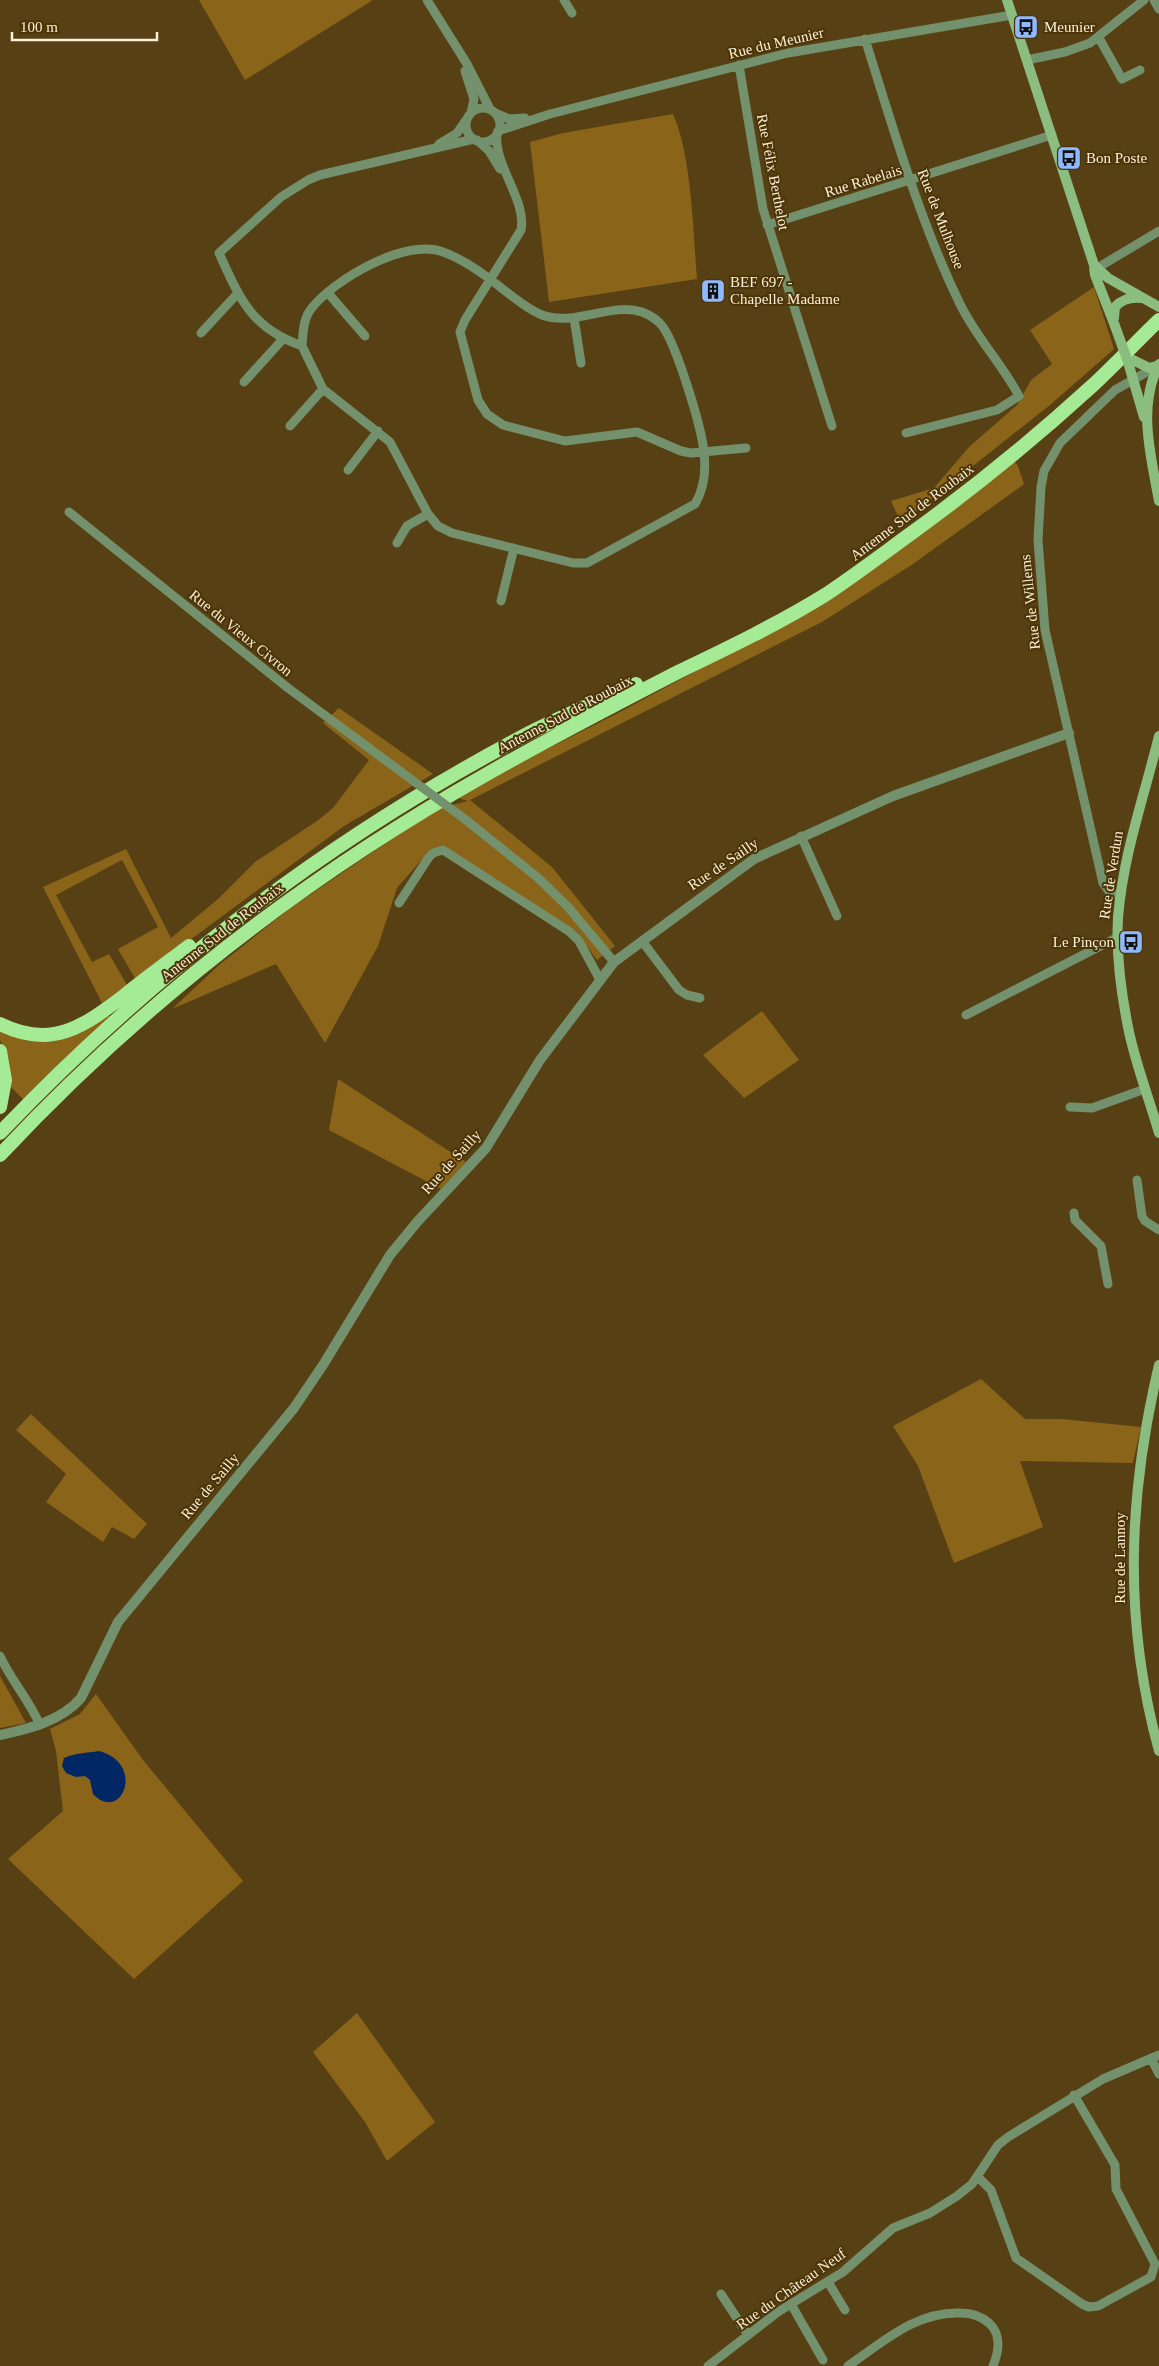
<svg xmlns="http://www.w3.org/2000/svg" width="1159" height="2366" font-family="Georgia,serif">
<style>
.green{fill:#8a6419}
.water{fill:#022765}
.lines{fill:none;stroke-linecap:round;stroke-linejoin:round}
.minor{stroke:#72916c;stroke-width:9}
.tertiary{stroke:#72916c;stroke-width:10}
.secondary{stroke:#8bbc80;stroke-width:10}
.trunk{stroke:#a5eb96;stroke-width:14}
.minor-bridge{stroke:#72916c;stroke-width:9}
.secondary-bridge{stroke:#8bbc80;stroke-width:10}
.labels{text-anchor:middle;stroke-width:4;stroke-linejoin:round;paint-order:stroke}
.poi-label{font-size:15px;fill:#fceed8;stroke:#4b3507;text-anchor:start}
.street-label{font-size:15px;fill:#fceed8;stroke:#4b3507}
</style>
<rect width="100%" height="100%" fill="#574014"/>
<!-- green -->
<path class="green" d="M 199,0 L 373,0 L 245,80 Z
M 673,114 C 692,157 693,231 697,279 L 549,302 L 530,142 L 563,133 Z
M 1094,287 L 1114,349 L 1050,405 L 901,523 L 891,501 L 934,488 L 969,447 L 1017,405 L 1031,380 L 1052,364 L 1030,330 Z
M 1014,461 L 1018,466 L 1024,484 L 1020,487 L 913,564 L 822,622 L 470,800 L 552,867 L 615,946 L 597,960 L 577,932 L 444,846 L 431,849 L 397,888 L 378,946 L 325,1043 L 276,964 L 172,1009 L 219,965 L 289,909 L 436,809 L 468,801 L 458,798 L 488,779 L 622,711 L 751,641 Z
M 339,708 L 433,774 L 344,826 L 136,980 L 118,949 L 158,927 L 122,860 L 56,895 L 92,962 L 109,954 L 127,985 L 102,1003 L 43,887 L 126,849 L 171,938 L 218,899 L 255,862 L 317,821 L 333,808 L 369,760 L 323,723 Z
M 762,1011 L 799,1060 L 744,1098 L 703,1055 Z
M 108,1015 L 111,1017 L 25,1101 L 11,1087 L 9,1060 L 0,1040 L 0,1028 L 60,1039 L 80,1033 Z
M 338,1079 L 466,1162 L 441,1189 L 329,1130 Z
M 981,1379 L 1025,1419 L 1062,1419 L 1141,1427 L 1133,1463 L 1020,1461 L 1043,1527 L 954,1563 L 918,1466 L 893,1426 Z
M 31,1414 L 147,1524 L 134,1539 L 112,1527 L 103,1542 L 46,1502 L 66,1474 L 16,1430 Z
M 0,1676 L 26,1723 L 0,1728 Z
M 96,1694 L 143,1760 L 243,1881 L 134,1979 L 8,1859 L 63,1811 L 56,1751 L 50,1729 L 80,1714 Z
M 357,2013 L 435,2122 L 387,2161 L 365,2122 L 313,2052 Z"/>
<!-- water -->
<path class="water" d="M 99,1751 C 146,1763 122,1824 93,1794 L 90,1780 L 85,1776 L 76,1777 L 66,1773 L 62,1766 L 64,1758 C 76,1753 86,1753 99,1751 Z"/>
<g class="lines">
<!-- minor -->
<path class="minor" d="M 427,0 L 467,64 L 490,109
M 564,0 L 572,13
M 1154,0 L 1159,9
M 1099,38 L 1122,79 L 1140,70
M 865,39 C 893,127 919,220 960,304 C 976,337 1002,364 1019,396 L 997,410 L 906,433
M 1027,60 L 1065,52 L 1090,43 L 1144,0
M 739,65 L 763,209 L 832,426
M 465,71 L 474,99 L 471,113
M466 125a17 17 0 1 1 34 0a17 17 0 1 1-34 0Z
M 495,113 L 509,119 L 525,118
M 498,131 L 550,114 L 788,53 L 1012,15
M 497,133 C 493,165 527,200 521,230 L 465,320 L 460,332 L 478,400 L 487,414 L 503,425 L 565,441 L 637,432 L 681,451 L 691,453 L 746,448
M 477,140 L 489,151 L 500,169
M 439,144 L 457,133 L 466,120
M 767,225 L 1052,135
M 1094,270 L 1159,231
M 328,293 L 365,336
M 574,318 L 581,363
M 201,333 L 238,293
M 302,346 C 303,334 303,319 311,309 C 333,280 407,237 443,252 C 463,259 488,277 504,290 C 516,299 527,309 542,315 C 575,327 610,302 642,312 C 650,315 658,320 663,327 C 677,347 702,428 704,453 C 706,470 704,489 695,504 L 587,563 L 573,563 L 452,533 L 438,526 L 428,514 L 390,442 L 323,389 L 302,346 C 251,328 240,299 219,253 L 281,197 L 308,180 L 320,175 L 474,139
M 244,382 L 283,339
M 290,426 L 323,389
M 348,470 L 378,431
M 69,512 L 288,688 L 400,771
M 397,543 L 407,526 L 428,514
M 501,601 L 514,548
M 466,820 L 537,877 L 568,907 L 614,962
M 801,836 L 837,916
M 1121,895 L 1110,893 L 1103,883 L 1045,630 L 1038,540 L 1041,487 L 1044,471 L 1060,443 L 1115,390 L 1154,368
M 399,903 L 429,857 L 433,853 L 443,850 L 570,932 L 579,941 L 599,978
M 642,941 L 679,990 L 687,995 L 700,998
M 966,1015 L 1118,937
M 1070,1107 L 1092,1108 L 1145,1089
M 1137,1180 L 1142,1216 L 1145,1221 L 1159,1230
M 1074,1213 L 1075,1220 L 1101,1246 L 1108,1284
M 0,1656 C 11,1680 29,1700 40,1725
M 1151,2058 L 1159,2074
M 978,2177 L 991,2190 L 1016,2258 L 1082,2304 L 1089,2307 L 1098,2306 L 1151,2277 L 1155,2264 L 1116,2189 L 1115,2165 L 1074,2095
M 828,2282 L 845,2310
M 721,2294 L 748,2335
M 791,2304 L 823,2360
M 708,2366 L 778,2312 L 843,2272 L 893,2228 L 930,2213 L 957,2196 L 972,2184 L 998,2145 L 1008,2137 L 1103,2079 L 1159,2055
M 848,2366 C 883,2342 916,2311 961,2313 C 971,2313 981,2316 989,2323 C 1002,2335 999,2351 993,2366"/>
<!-- tertiary -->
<path class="tertiary" d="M 0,1735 C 29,1729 61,1721 81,1698 L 118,1622 L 294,1408 L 323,1365 L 390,1255 L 418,1221 L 486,1148 L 540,1060 L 614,962 L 754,859 L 893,796 L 1069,733"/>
<!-- secondary -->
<path class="secondary" d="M 1007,0 L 1094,265 L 1095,275 L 1115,326
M 1094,265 L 1108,278 L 1159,307
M 1114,318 L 1115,307 C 1122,299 1130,297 1141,298
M 1133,360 L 1149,368 L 1158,366
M 1128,362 L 1144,417
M 1159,364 C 1137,407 1151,456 1159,501
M 1159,736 C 1144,797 1123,855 1118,918 C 1116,954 1121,992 1128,1027 C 1135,1063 1149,1098 1159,1133
M 1159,1365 C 1128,1496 1123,1620 1159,1751"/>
<!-- trunk -->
<path class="trunk" d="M 0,1024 C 52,1050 84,1026 125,995 C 146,978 168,962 189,946
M 0,1051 L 5,1080 L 0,1107
M 0,1133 C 150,975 326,841 518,739 C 556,718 597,703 636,684
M 0,1155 C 142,1003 306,876 487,774 C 550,738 614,705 678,672 C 728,648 778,624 825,595 C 855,575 884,553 913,532 C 975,487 1035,438 1092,386 C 1115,365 1136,342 1159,320"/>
<!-- minor-bridge -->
<path class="minor-bridge" d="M 400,771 L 466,820"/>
<!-- secondary-bridge -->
<path class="secondary-bridge" d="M 1115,326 L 1128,362"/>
</g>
<!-- icons -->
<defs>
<symbol id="bus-square" viewBox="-11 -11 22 22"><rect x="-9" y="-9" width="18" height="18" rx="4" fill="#8fb8fd" stroke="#4b3507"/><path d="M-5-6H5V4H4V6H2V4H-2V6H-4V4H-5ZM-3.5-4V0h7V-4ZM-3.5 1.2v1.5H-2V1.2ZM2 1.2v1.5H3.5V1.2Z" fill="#111"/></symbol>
<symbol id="building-square" viewBox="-11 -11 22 22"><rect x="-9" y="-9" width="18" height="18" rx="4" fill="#8fb8fd" stroke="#4b3507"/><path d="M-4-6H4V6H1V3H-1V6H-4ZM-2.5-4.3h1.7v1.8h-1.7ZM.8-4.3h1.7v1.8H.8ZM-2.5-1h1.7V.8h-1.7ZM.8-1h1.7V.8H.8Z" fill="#111"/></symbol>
</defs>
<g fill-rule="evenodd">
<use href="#bus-square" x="1012" y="13" width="28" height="28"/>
<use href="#bus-square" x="1055" y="144" width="28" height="28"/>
<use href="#building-square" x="699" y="277" width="28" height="28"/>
<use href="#bus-square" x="1117" y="928" width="28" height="28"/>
</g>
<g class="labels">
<!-- poi labels -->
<g class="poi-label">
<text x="1044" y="32">Meunier</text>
<text x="1086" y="163">Bon Poste</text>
<text x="730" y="287">BEF 697 -<tspan x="730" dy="17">Chapelle Madame</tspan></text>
<text x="1114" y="947" text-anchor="end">Le Pinçon</text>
</g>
<!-- street labels -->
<g class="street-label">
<text transform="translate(776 43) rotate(-13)" y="5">Rue du Meunier</text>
<text transform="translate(773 172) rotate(79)" y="5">Rue Félix Berthelot</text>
<text transform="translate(863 181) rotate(-17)" y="5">Rue Rabelais</text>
<text transform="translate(941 219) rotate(69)" y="5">Rue de Mulhouse</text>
<text transform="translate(912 512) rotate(-37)" y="5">Antenne Sud de Roubaix</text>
<text transform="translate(1030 602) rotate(-96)" y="5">Rue de Willems</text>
<text transform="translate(241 633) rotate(39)" y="5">Rue du Vieux Civron</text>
<text transform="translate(565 714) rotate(-28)" y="5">Antenne Sud de Roubaix</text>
<text transform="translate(723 864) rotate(-34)" y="5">Rue de Sailly</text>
<text transform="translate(1111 875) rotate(-81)" y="5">Rue de Verdun</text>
<text transform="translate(222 932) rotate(-38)" y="5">Antenne Sud de Roubaix</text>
<text transform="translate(451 1162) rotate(-48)" y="5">Rue de Sailly</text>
<text transform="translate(210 1486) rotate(-50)" y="5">Rue de Sailly</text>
<text transform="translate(1120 1558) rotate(-90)" y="5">Rue de Lannoy</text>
<text transform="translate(791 2289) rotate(-35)" y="5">Rue du Château Neuf</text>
</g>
</g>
<!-- scale -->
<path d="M12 32v8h145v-8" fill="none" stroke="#fceed8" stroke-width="2.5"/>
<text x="20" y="32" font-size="15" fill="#fceed8" stroke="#4b3507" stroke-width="4" paint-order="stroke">100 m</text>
</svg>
